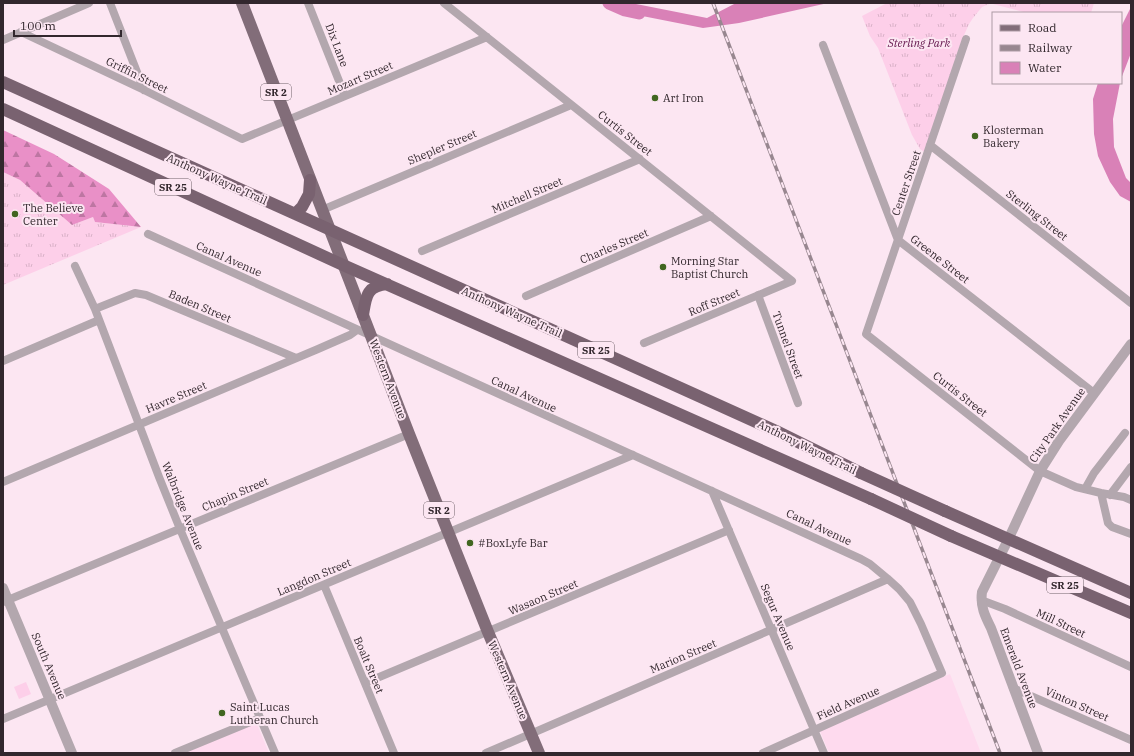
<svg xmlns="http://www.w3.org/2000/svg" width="1134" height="756" font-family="'IBM Plex Serif',serif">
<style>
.built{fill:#fedaee}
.grass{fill:url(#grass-tufts)}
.forest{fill:url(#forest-firs)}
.garden{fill:#fdcfe9}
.water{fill:#d981b7}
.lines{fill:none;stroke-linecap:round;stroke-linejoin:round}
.river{stroke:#d981b7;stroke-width:13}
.minor{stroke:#b3a7ae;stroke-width:8}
.tertiary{stroke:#b3a7ae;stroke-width:10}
.primary{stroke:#826d79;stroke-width:12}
.trunk{stroke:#796270;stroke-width:12}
.rail-casing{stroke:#988790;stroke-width:3.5}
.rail{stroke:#fce6f2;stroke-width:2;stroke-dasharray:6;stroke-linecap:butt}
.trunk-bridge{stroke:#796270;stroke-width:12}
.poi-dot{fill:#416620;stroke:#fce6f2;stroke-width:1.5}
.labels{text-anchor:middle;stroke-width:4;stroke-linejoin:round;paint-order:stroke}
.shield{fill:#fce6f2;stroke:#6f6068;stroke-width:1}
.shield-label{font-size:10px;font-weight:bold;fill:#32272d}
.park-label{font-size:11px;font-style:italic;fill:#65174d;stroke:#fce6f2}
.street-label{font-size:11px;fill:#32272d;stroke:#fce6f2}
.poi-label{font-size:11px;fill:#32272d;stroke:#fce6f2;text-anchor:start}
</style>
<defs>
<pattern id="grass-tufts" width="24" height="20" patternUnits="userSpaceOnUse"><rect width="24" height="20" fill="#fdcfe9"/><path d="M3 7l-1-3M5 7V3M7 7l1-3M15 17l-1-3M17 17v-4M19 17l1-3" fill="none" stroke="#d9b2c8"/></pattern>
<pattern id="forest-firs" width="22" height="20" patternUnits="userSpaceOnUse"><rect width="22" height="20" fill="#e990c7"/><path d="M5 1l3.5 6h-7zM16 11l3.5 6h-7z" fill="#bd76a2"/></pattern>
</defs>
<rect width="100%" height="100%" fill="#fce6f2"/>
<!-- built -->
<path class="built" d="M 950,674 L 981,753 L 829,753 L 820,731 Z
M 256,722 L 269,753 L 184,753 Z"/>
<!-- grass -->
<path class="grass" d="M 887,3 L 1094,3 L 1091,13 L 1027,13 L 993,4 L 989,4 L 982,7 L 973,18 L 969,24 L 961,42 L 926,153 L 920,149 L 912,135 L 878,48 L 870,36 L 862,16 Z
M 3,172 L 20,180 L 72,225 L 93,217 L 95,222 L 141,227 L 3,285 Z"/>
<!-- forest -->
<path class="forest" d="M 3,130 L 54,154 L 109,189 L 141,227 L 95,222 L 93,217 L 72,225 L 20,180 L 3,172 Z"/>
<!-- garden -->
<path class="garden" d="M 1038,3 L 1081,3 L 1077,13 L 1057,13 Z
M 26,682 L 31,694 L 19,699 L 14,687 Z"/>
<!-- water -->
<path class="water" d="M 622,3 L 631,3 L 707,18 L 736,3 L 828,3 L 739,23 L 703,28 L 622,12 Z
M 1131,7 L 1131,53 L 1121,79 L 1121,27 Z
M 1098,83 L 1120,83 L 1113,119 L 1114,147 L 1126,178 L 1131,183 L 1131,202 L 1120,196 L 1110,182 L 1098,156 L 1094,134 L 1093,99 Z"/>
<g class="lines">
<!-- river -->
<path class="river" d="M 609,3 L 625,10 L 639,13"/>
<!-- minor -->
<path class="minor" d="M 110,3 L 144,90
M 308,3 L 345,96
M 444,3 L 792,281 L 644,343
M 21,32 L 144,90 L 242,139 L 487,37
M 966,39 L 866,334 L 1040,471 L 1076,487 L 1101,493 L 1124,497 L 1131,500
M 3,40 L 89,3
M 823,45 L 898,240 L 1094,393
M 930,145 L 1131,303
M 322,210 L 571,105
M 148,234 L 861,559 L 870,564 L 888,579 L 899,589 L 910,602 L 921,624 L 942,673 L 763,753
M 422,251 L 640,159
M 75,266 L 95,309 L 159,477 L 180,529 L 275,753
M 758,295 L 798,403
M 526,296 L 711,216
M 95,309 L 135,293 L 146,295 L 296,358
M 3,361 L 99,320
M 3,482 L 318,349 L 350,335 L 357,330
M 1085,489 L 1094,473 L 1125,433
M 712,491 L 824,753
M 1101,493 L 1108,523 L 1112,527 L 1131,534
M 1110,495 L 1131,467
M 324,585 L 394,753
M 981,600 L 1005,609 L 1131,667
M 3,602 L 409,434
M 365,683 L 729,530
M 1013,688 L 1131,740
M 3,719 L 633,455
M 175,753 L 260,718
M 486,753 L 586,710 L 888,579"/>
<!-- tertiary -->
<path class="tertiary" d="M 3,588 L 72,753
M 1038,753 L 991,628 C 985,616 980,606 982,592 L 1008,540 L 1040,471 L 1059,441 L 1131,344"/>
<!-- primary -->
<path class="primary" d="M 242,3 L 409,434 L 488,632 L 539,753"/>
<!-- trunk -->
<path class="trunk" d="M 3,82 L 776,431 L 861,473
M 3,109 L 343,265 L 871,499
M 295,214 L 302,207 L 309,194 L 310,180
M 363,315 C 366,297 366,286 387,284
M 945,511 L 1131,593
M 951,536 L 1131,613"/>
<defs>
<path id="rail" d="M 713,3 L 1000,753"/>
</defs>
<!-- rail casing -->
<use href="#rail" class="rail-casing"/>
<!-- rail -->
<use href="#rail" class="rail"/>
<!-- trunk-bridge -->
<path class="trunk-bridge" d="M 861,473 L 945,511
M 871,499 L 951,536"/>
</g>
<!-- markers -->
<g class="poi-dot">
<circle cx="655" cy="98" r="4"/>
<circle cx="975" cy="136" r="4"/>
<circle cx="15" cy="214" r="4"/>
<circle cx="663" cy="267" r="4"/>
<circle cx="470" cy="543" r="4"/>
<circle cx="222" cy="713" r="4"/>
</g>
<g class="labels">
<!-- shield labels -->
<g class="shield">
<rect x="261" y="84" width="30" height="16" rx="3"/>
<rect x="155" y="179" width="36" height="16" rx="3"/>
<rect x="578" y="342" width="36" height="16" rx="3"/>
<rect x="424" y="502" width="30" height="16" rx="3"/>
<rect x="1047" y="577" width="36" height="16" rx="3"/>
</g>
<g class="shield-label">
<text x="276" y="96">SR 2</text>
<text x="173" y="191">SR 25</text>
<text x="596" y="354">SR 25</text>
<text x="439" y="514">SR 2</text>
<text x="1065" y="589">SR 25</text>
</g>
<!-- park labels -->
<g class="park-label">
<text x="919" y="47">Sterling Park</text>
</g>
<!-- street labels -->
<g class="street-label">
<text transform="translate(337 45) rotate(69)" y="4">Dix Lane</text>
<text transform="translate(137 75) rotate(26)" y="4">Griffin Street</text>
<text transform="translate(360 78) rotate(-23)" y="4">Mozart Street</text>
<text transform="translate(625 133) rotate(38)" y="4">Curtis Street</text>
<text transform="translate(442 147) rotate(-23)" y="4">Shepler Street</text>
<text transform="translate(217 179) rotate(24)" y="4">Anthony Wayne Trail</text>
<text transform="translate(906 183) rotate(-71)" y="4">Center Street</text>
<text transform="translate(527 195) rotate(-23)" y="4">Mitchell Street</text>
<text transform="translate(1037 215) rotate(38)" y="4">Sterling Street</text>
<text transform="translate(614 246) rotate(-23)" y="4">Charles Street</text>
<text transform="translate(229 259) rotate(24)" y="4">Canal Avenue</text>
<text transform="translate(940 259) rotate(38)" y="4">Greene Street</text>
<text transform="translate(714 302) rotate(-23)" y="4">Roff Street</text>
<text transform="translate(200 306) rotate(23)" y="4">Baden Street</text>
<text transform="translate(512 312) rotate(24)" y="4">Anthony Wayne Trail</text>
<text transform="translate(788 345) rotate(70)" y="4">Tunnel Street</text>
<text transform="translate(388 379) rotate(69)" y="4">Western Avenue</text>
<text transform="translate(524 394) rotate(25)" y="4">Canal Avenue</text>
<text transform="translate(960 394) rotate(38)" y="4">Curtis Street</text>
<text transform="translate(176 397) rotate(-23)" y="4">Havre Street</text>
<text transform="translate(1057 425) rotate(-55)" y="4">City Park Avenue</text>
<text transform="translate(807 447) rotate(26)" y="4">Anthony Wayne Trail</text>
<text transform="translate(235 494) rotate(-23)" y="4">Chapin Street</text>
<text transform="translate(183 506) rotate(68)" y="4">Walbridge Avenue</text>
<text transform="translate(819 527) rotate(25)" y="4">Canal Avenue</text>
<text transform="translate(314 577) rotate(-23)" y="4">Langdon Street</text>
<text transform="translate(543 597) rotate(-23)" y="4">Wasaon Street</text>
<text transform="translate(778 617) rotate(67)" y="4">Segur Avenue</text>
<text transform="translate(1061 623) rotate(25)" y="4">Mill Street</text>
<text transform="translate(683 656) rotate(-23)" y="4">Marion Street</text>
<text transform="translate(369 665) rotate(67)" y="4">Boalt Street</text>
<text transform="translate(49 666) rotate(67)" y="4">South Avenue</text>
<text transform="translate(1019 668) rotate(69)" y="4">Emerald Avenue</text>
<text transform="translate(508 680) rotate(67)" y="4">Western Avenue</text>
<text transform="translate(848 703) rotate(-24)" y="4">Field Avenue</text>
<text transform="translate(1077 704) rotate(24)" y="4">Vinton Street</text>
</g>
<!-- poi labels -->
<g class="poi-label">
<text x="663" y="102">Art Iron</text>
<text x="983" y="134">Klosterman<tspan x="983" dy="13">Bakery</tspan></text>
<text x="23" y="212">The Believe<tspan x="23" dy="13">Center</tspan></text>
<text x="671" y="265">Morning Star<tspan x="671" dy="13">Baptist Church</tspan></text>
<text x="478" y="547">#BoxLyfe Bar</text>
<text x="230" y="711">Saint Lucas<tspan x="230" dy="13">Lutheran Church</tspan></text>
</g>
</g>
<!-- border -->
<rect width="1134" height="756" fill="none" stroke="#32272d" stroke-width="8"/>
<!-- legend -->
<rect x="992" y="12" width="130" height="72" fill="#fce6f2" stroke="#ab9aa3"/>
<rect x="1000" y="25" width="20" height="6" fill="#826d79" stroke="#ab9aa3"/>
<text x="1028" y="32" font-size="12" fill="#32272d">Road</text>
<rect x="1000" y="45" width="20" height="6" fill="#988790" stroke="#ab9aa3"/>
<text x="1028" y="52" font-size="12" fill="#32272d">Railway</text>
<rect x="1000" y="62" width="20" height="12" fill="#d981b7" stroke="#ab9aa3"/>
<text x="1028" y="72" font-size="12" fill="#32272d">Water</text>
<!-- scale -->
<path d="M14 30v6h107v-6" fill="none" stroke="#32272d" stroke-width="2"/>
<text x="20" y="30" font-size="12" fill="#32272d" stroke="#fce6f2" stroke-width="3" paint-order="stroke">100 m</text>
</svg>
